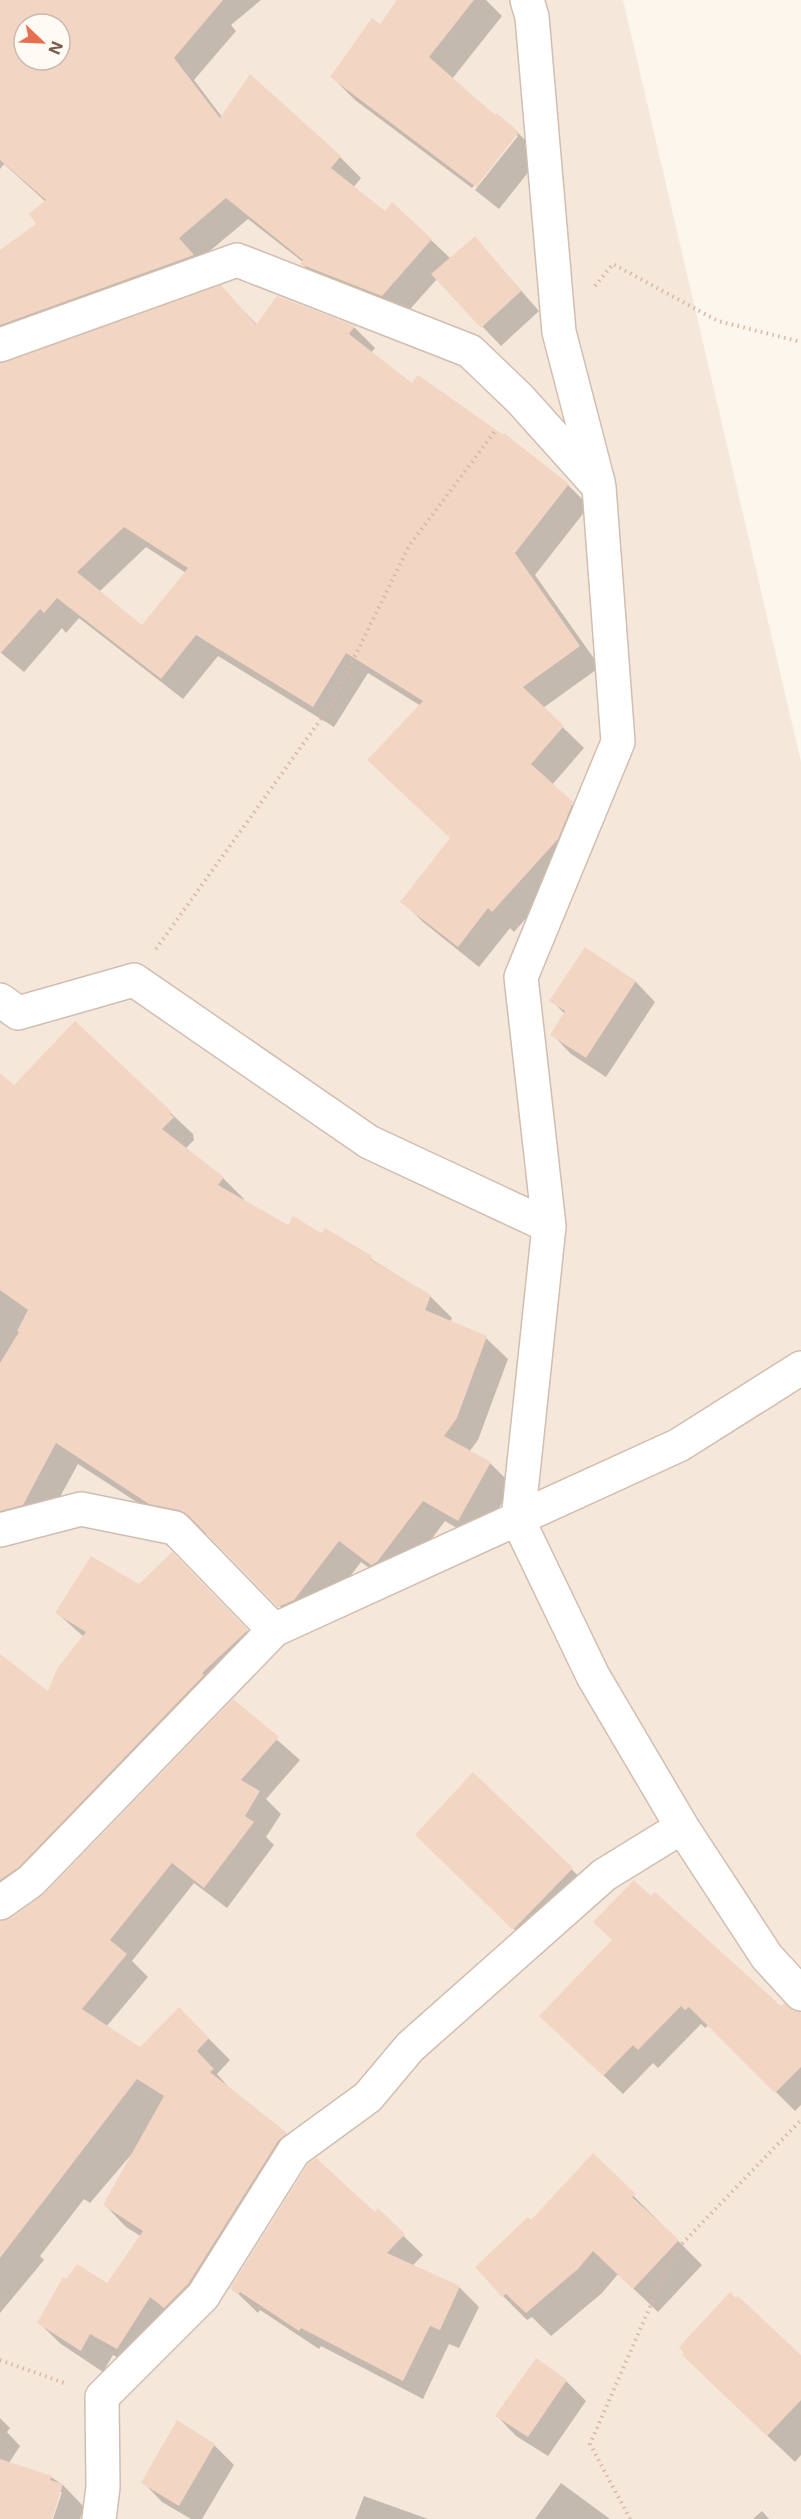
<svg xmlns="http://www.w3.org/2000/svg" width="801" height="2519" font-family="Inter,sans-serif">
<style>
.residential{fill:#f5e8da;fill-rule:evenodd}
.shadow{fill:#0003;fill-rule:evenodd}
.building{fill:#f3d5c3;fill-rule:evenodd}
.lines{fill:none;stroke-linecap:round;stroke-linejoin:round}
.street-casing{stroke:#d1beb0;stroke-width:36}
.path{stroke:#d9b8a5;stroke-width:4;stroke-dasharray:1.5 4.5;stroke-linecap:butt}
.street{stroke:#fff;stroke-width:33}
</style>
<rect width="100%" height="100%" fill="#fdf6ec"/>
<!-- residential -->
<path class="residential" d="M 0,0 L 623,0 L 801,762 L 801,2519 L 0,2519 ZM 24,24 L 60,24 L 60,60 L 24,60 Z"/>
<!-- shadow -->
<path class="shadow" d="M 0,0 L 261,0 L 231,25 L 236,31 L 194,80 L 222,117 L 340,157 L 361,178 L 353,188 L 385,213 L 431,240 L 451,259 L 475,238 L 539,311 L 501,346 L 437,279 L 403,317 L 323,285 L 302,264 L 303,262 L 248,219 L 199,260 L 6,354 L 2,365 L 221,287 L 258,326 L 278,298 L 355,328 L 375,348 L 371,353 L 412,385 L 568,485 L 589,506 L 535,575 L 600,667 L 543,708 L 584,748 L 552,785 L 593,825 L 578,860 L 514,932 L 510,928 L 479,967 L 423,922 L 402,901 L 451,838 L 421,706 L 368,673 L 334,727 L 218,656 L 183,699 L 79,618 L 66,633 L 62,628 L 24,672 L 0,652 L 0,251 L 38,224 L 46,202 L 4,164 L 0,169 ZM 24,24 L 60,24 L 60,60 L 24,60 ZM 146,547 L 186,573 L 142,627 L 99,592 Z
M 399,0 L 486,0 L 502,16 L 452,79 L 495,117 L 497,115 L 518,133 L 541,156 L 499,209 L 475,190 L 518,136 L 516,134 L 472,188 L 355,100 L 332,77 L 380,26 Z
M 585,949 L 636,982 L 655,1002 L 606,1077 L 571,1054 L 552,1034 L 565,1014 L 551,1000 Z
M 75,1023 L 193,1134 L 194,1140 L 185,1149 L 223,1178 L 244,1199 L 243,1201 L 289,1227 L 322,1235 L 325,1230 L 430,1296 L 452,1318 L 450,1322 L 486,1338 L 508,1359 L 478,1440 L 469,1452 L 490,1463 L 512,1485 L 480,1542 L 445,1521 L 398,1584 L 394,1586 L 361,1562 L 315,1622 L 301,1628 L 210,1535 L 172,1525 L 78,1464 L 44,1526 L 0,1526 L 0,1102 Z
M 192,1574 L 267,1651 L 0,1891 L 0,1657 L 49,1694 L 84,1637 L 57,1613 L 139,1586 Z
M 233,1701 L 300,1760 L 266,1799 L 281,1814 L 266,1837 L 274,1845 L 227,1908 L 194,1883 L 132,1961 L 148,1977 L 106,2027 L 140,2049 L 179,2009 L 230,2060 L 217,2074 L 233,2092 L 286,2134 L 308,2156 L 139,2370 L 113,2355 L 103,2372 L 61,2344 L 39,2323 L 108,2285 L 142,2237 L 126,2227 L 105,2205 L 136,2149 L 90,2203 L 84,2199 L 40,2256 L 44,2260 L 0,2313 L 0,1982 L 45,1895 Z
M 473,1774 L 599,1896 L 541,1955 L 444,1862 Z
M 614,1941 L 801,2014 L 801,2105 L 795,2111 L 709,2025 L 705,2028 L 701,2024 L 658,2068 L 653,2063 L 623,2094 L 541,2016 Z
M 593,2155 L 702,2265 L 658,2312 L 618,2274 L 602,2293 L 551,2336 L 532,2317 L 527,2320 L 503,2296 L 531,2222 Z
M 378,2211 L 423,2255 L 412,2266 L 459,2287 L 479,2307 L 459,2348 L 449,2344 L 423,2399 L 321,2346 L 319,2349 L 260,2310 L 258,2313 L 232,2288 Z
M 801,2357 L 801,2455 L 795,2462 L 711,2382 Z
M 536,2360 L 566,2381 L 586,2401 L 548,2456 L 516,2436 L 497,2416 Z
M 0,2418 L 10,2428 L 7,2432 L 20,2446 L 9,2463 L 51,2477 L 63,2485 L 84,2507 L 80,2519 L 53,2519 L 62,2492 L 59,2492 L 50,2519 L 0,2519 Z
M 178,2422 L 214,2445 L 234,2465 L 202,2519 L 191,2519 L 162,2502 L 143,2482 Z
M 561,2483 L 610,2519 L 535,2519 Z
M 364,2496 L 428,2519 L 355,2519 Z
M 762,2511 L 769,2519 L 753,2519 Z"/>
<!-- building -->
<path class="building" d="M 0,0 L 223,0 L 174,58 L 220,118 L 250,74 L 341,156 L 331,168 L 385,211 L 392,202 L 432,239 L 382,296 L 300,264 L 303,260 L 226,198 L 179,238 L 194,255 L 0,325 L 0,250 L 36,224 L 29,214 L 46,200 L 0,160 ZM 24,24 L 60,24 L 60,60 L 24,60 Z
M 397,0 L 474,0 L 429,57 L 495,115 L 497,113 L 519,132 L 476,187 L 330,77 L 372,18 L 380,24 Z
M 475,236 L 521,291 L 481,328 L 431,274 Z
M 221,285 L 256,325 L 277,296 L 355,326 L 349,334 L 412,383 L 418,375 L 502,434 L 504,433 L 569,484 L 515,553 L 580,646 L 523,687 L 564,726 L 531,764 L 573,802 L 558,839 L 492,912 L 488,908 L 458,947 L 400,902 L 450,838 L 367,760 L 423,701 L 346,653 L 313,707 L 196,635 L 161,679 L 57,598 L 44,613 L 40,609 L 0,654 L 0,363 ZM 124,527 L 188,568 L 142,625 L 77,572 Z
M 585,947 L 636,981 L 586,1058 L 550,1035 L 565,1011 L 549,1001 Z
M 75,1021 L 172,1112 L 170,1114 L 174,1117 L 162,1129 L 224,1177 L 218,1185 L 288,1225 L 293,1216 L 321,1233 L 325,1228 L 372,1256 L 370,1259 L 431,1295 L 425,1310 L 487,1336 L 457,1418 L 444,1436 L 491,1462 L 458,1521 L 423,1501 L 377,1562 L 371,1565 L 339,1541 L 294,1600 L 278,1607 L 188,1515 L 179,1510 L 149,1504 L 56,1443 L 23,1505 L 0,1511 L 0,1363 L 19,1332 L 17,1331 L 28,1310 L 0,1290 L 0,1073 L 14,1085 Z
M 172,1552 L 248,1630 L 202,1673 L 204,1675 L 19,1867 L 0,1880 L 0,1654 L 48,1691 L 58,1667 L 86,1632 L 55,1613 L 91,1556 L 139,1584 Z
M 233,1699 L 279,1737 L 241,1780 L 260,1791 L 245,1816 L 254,1822 L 204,1888 L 172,1863 L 110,1940 L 127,1954 L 82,2009 L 140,2047 L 179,2007 L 209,2038 L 197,2051 L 214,2069 L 210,2072 L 287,2133 L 278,2141 L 188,2284 L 164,2308 L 150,2297 L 117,2349 L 90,2334 L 81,2351 L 37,2323 L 63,2277 L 66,2279 L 77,2264 L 107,2283 L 143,2231 L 103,2205 L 164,2096 L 137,2079 L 0,2258 L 0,1921 L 11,1918 L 44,1894 Z
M 473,1772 L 573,1868 L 513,1930 L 415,1835 Z
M 634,1880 L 651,1896 L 655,1892 L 781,2006 L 784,2003 L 795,2012 L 801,2012 L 801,2067 L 775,2093 L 689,2007 L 685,2010 L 681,2006 L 638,2050 L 633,2045 L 603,2076 L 539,2016 L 612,1940 L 593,1922 Z
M 593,2153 L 636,2194 L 632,2197 L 679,2240 L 633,2289 L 593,2251 L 578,2269 L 526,2313 L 506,2294 L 502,2297 L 475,2267 L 528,2217 L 531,2220 Z
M 316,2158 L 375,2212 L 378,2208 L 405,2234 L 387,2253 L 460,2286 L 440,2330 L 430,2326 L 403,2381 L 301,2328 L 299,2331 L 240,2292 L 238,2295 L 230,2288 L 308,2164 Z
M 730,2292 L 736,2298 L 738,2296 L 801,2355 L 801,2400 L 767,2436 L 682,2355 L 684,2353 L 679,2347 Z
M 536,2358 L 567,2380 L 528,2437 L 495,2416 Z
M 177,2420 L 215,2444 L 179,2506 L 141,2483 Z
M 0,2459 L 52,2476 L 50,2480 L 63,2484 L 52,2519 L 0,2519 Z"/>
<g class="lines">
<defs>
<path id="street" d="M 527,0 L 532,17 L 559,332 L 598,482
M 0,345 L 237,260 L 470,351 L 520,399 L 599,487 L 618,742 L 521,977 L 549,1226 L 518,1520 L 593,1676 L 682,1827 L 767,1957 L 801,1994
M 0,1000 L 18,1013 L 134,980 L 369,1142 L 549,1226
M 0,1530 L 81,1509 L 175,1528 L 274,1630
M 0,1903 L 31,1881 L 274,1630 L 679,1445 L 801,1368
M 99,2519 L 103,2487 L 102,2397 L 203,2296 L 294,2151 L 368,2097 L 410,2047 L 604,1875 L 682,1827"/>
</defs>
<!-- street casing -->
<use href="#street" class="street-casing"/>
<!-- path -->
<path class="path" d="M 595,286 L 613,264 L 718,321 L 801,342
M 156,949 L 331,705 L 409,546 L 496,430
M 0,2360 L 67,2384
M 630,2519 L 590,2444 L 674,2252 L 801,2120"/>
<!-- street -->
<use href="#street" class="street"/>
</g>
<!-- north arrow -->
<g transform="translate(42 42) rotate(113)"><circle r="28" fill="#fffaf3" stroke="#cabbb1" stroke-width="1.5"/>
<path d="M0-4.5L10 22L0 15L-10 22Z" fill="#e76f51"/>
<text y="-9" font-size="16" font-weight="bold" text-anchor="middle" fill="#7a5c4d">N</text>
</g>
</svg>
